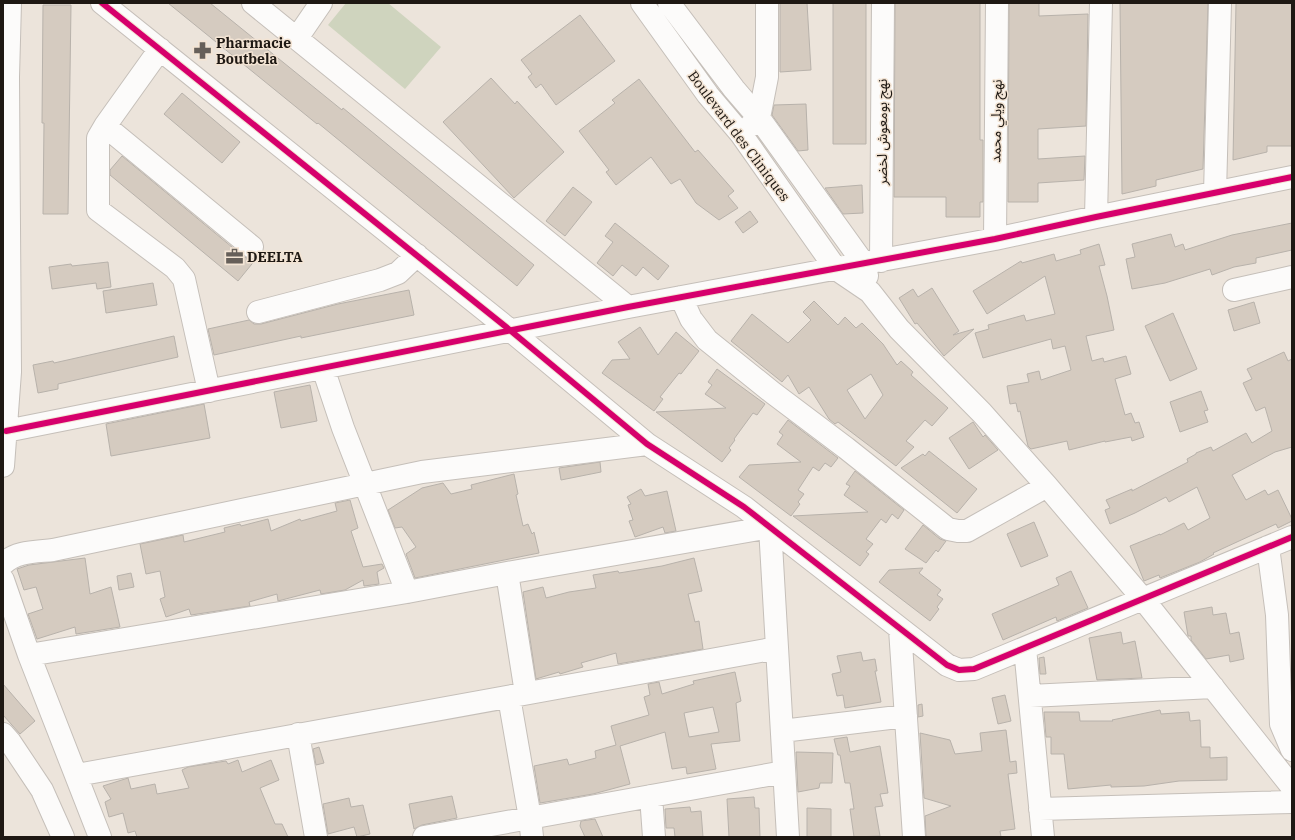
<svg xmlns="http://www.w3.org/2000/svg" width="1295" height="840" font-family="'IBM Plex Serif','Noto Sans Arabic',serif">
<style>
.green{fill:#cfd4be}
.building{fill:#d5cbc0;stroke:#b8b2ab;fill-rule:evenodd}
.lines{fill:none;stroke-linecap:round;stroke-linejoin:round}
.minor-casing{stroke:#c5bfb9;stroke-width:24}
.minor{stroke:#fcfbfa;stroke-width:22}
.cycleway-casing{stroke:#f3e4d4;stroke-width:8}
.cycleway{stroke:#d6006c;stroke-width:6}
.labels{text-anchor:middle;stroke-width:3;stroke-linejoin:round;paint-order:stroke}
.poi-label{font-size:14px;font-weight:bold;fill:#1e1813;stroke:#f3e4d4;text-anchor:start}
.street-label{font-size:14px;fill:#1e1813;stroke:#f3e4d4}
</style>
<rect width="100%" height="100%" fill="#ece4db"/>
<!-- green -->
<path class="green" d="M 346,3 L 388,3 L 441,47 L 405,89 L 328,25 Z"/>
<!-- building -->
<path class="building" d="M 168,3 L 210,3 L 342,110 L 343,108 L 534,265 L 517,286 L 318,123 L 317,124 Z
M 780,3 L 807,3 L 811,70 L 780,72 Z
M 833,3 L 866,3 L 866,144 L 833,144 Z
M 895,3 L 980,3 L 980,140 L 983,140 L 983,202 L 980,202 L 980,217 L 946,217 L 946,197 L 894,197 Z
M 1009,3 L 1039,3 L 1039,16 L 1088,14 L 1086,126 L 1038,129 L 1038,159 L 1085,156 L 1084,180 L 1038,183 L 1038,202 L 1008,202 Z
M 1120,3 L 1208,3 L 1203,169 L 1156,180 L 1156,186 L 1122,194 Z
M 1236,3 L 1292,3 L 1292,146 L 1267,146 L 1267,152 L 1233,160 Z
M 43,5 L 71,5 L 68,214 L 43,214 L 44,123 L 42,123 Z
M 580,15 L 615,61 L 556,105 L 541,84 L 536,88 L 528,77 L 532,74 L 521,60 Z
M 491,78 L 515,104 L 517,101 L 564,152 L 514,198 L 443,122 Z
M 639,79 L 695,152 L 698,150 L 734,191 L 728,196 L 738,208 L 719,220 L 696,203 L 680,179 L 671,184 L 651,157 L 616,185 L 606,172 L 609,170 L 579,131 L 615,103 L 612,100 Z
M 182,93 L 240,142 L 222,163 L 164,114 Z
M 806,104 L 808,150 L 798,151 L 772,115 L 774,105 Z
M 122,156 L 244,257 L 250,259 L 256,259 L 238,281 L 110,175 L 110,170 Z
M 862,185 L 863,213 L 843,214 L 825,188 Z
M 573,187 L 592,202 L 565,236 L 546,221 Z
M 750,211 L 758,222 L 743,233 L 735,222 Z
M 615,223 L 669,266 L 658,280 L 643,267 L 636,276 L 622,265 L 613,276 L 597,263 L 613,242 L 605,236 Z
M 1292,223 L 1292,250 L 1256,258 L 1256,263 L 1234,267 L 1212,275 L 1210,269 L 1165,283 L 1132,289 L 1126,259 L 1135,257 L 1132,244 L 1171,234 L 1175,247 L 1183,244 L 1185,250 L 1232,235 Z
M 1099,244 L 1105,265 L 1099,266 L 1107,296 L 1114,330 L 1086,336 L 1092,361 L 1103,358 L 1104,362 L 1126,356 L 1131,374 L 1115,379 L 1125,415 L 1131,413 L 1135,423 L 1139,422 L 1144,437 L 1132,441 L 1131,437 L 1105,442 L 1105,441 L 1069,450 L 1067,441 L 1031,449 L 1028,446 L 1020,411 L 1018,412 L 1016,403 L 1010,404 L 1007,386 L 1029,382 L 1027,374 L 1039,371 L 1041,380 L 1071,370 L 1065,346 L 1053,349 L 1051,339 L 983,358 L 975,333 L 989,329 L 988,325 L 1024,315 L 1026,321 L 1055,314 L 1045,276 L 987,314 L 973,291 L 1021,261 L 1022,263 L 1054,254 L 1056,261 L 1081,254 L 1080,250 Z
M 108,262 L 111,287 L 97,289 L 96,283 L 52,289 L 49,267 L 71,264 L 72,266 Z
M 153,283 L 157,305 L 106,313 L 103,291 Z
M 932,288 L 959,331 L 953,335 L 974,329 L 944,356 L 917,323 L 915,324 L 899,298 L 913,289 L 918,297 Z
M 409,290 L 414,315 L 301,338 L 301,336 L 214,355 L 208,329 L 249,320 L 254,324 L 261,324 L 338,304 Z
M 814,301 L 838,325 L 845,317 L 856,328 L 862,323 L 883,344 L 897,365 L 901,361 L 913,372 L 911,375 L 948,408 L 932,426 L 925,420 L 906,441 L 914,447 L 896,466 L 838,422 L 835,424 L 829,419 L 809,387 L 799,394 L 788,375 L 782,382 L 731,341 L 752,314 L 788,343 L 811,320 L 803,312 ZM 871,374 L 883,395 L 865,419 L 847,390 Z
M 1254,302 L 1260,323 L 1234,331 L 1228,310 Z
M 1173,313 L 1197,369 L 1170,381 L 1145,326 Z
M 640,327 L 658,355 L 676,332 L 699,351 L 681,374 L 679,373 L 660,397 L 663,399 L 654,411 L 602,373 L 612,360 L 630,359 L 618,342 Z
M 174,336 L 178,357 L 58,384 L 58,389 L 38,393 L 33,365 L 53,361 L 54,363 Z
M 1284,352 L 1288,361 L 1292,359 L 1292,447 L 1275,452 L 1232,475 L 1246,500 L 1265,490 L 1268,495 L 1278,490 L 1292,519 L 1292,521 L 1278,528 L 1276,524 L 1213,553 L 1214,554 L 1200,562 L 1160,578 L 1159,575 L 1144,581 L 1130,546 L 1160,534 L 1160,535 L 1184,523 L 1188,530 L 1210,518 L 1197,487 L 1169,502 L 1166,497 L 1135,513 L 1110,524 L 1105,510 L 1110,508 L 1106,500 L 1132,489 L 1132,491 L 1188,462 L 1187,459 L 1196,454 L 1196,453 L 1211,447 L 1213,451 L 1246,433 L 1252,443 L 1272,431 L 1265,407 L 1256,411 L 1243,383 L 1252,379 L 1247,369 Z
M 717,369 L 765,404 L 757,415 L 753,413 L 734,439 L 735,440 L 729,448 L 731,450 L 722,462 L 656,412 L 726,408 L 705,394 L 712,385 L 708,382 Z
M 310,385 L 317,421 L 281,428 L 274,392 Z
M 1201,391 L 1208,410 L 1204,411 L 1208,422 L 1180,432 L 1170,402 Z
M 204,404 L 210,438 L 111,456 L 106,424 Z
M 788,420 L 838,458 L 831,467 L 825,463 L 819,471 L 813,467 L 798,490 L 804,494 L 798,502 L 800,504 L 791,516 L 739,477 L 749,465 L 801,462 L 777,444 L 783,435 L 779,432 Z
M 973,422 L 983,437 L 985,435 L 998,450 L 969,469 L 949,438 Z
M 929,451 L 977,489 L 957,513 L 901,468 L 923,454 L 925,456 Z
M 600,462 L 601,472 L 561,480 L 559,468 Z
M 855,471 L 904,510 L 898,519 L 892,514 L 886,523 L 881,519 L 866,539 L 873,544 L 866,552 L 869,554 L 860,566 L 793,516 L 868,512 L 844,495 L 850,486 L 846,484 Z
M 514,474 L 518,494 L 516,495 L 523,526 L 528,524 L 532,534 L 534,532 L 539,553 L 415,578 L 406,554 L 416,547 L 402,527 L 395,528 L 388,510 L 422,488 L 443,483 L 451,494 L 472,489 L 471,485 Z
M 641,489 L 645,496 L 667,491 L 676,531 L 665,533 L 663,527 L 635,537 L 629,521 L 633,520 L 628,505 L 631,504 L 627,497 Z
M 350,500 L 358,528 L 351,531 L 363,567 L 382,564 L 384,568 L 377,572 L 379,584 L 364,586 L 363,580 L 345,590 L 321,594 L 320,590 L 278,601 L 277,594 L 249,602 L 250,606 L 191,615 L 189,609 L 166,617 L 160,599 L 165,597 L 160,571 L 146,574 L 140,544 L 183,535 L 184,542 L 225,532 L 224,528 L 240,524 L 241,526 L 268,519 L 271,531 L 300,519 L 301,521 L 337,511 L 335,503 Z
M 1034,522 L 1048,556 L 1021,567 L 1007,534 Z
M 923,525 L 940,539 L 946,541 L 938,552 L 936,550 L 926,563 L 905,549 Z
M 85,558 L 90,594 L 111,587 L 120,627 L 76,634 L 75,627 L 37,639 L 28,614 L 43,609 L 36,587 L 24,590 L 17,569 L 29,565 Z
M 694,558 L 702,591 L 688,594 L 695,622 L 699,621 L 703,649 L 618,664 L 616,653 L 581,663 L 583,667 L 560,674 L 559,672 L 536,679 L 523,592 L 543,587 L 546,598 L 569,592 L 596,588 L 593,575 L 618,571 L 619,573 L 662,566 Z
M 923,568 L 919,573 L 941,590 L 937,595 L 943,599 L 937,607 L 939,609 L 930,621 L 879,582 L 889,570 Z
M 1071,571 L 1088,608 L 1057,621 L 1056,617 L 1003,640 L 992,614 L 1059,585 L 1056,578 Z
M 131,573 L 134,587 L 119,590 L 117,576 Z
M 1212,607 L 1213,615 L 1226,613 L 1230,634 L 1239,632 L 1244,659 L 1230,662 L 1229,655 L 1206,659 L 1191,640 L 1191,636 L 1188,636 L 1184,612 Z
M 1121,632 L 1123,644 L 1135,641 L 1142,678 L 1097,680 L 1089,638 Z
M 861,652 L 863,661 L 875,659 L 877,671 L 875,671 L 881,702 L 845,708 L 843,695 L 837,696 L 832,674 L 841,672 L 837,656 Z
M 1044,657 L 1046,674 L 1040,674 L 1039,658 Z
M 735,672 L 741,701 L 736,703 L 740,741 L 711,744 L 716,769 L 687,774 L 686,767 L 672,769 L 665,732 L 620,746 L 630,784 L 593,794 L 540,803 L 534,766 L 567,759 L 569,765 L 596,758 L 595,751 L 616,745 L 611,726 L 649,715 L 644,697 L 650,695 L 648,684 L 659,682 L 662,694 L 694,684 L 693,681 ZM 713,707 L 719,732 L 689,737 L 684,713 Z
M 3,684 L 35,721 L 20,734 L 3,715 Z
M 1005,695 L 1011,721 L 998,724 L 992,698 Z
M 922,704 L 923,716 L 918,717 L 918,705 Z
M 1160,710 L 1161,714 L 1189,712 L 1190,721 L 1200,720 L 1201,747 L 1210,747 L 1210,758 L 1227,757 L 1227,780 L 1179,781 L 1144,786 L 1111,787 L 1111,785 L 1068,789 L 1064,754 L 1051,754 L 1051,737 L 1046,737 L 1044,712 L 1079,712 L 1080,721 L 1113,721 L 1112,720 Z
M 1006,730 L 1010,762 L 1016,761 L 1017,773 L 1008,774 L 1015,829 L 1000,831 L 1001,837 L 926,837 L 925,816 L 951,806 L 924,798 L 920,733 L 950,740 L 955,754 L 982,751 L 980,733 Z
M 847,737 L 850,752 L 880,746 L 888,793 L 880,794 L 883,806 L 875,807 L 880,836 L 854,837 L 850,809 L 854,809 L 850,783 L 845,783 L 840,755 L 838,755 L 834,739 Z
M 319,747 L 324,763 L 316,765 L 313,749 Z
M 796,752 L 833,753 L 832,783 L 820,783 L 819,788 L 798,792 Z
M 238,760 L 242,772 L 271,760 L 279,780 L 260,788 L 275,824 L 282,824 L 288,837 L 137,837 L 135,831 L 128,833 L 123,813 L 109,817 L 105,802 L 111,799 L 103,786 L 128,778 L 131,789 L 155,784 L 157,794 L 189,788 L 182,770 L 188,767 L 226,761 L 228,764 Z
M 452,796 L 457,818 L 422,825 L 414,829 L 409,804 Z
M 754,797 L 755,808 L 759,808 L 760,837 L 729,837 L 727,799 Z
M 349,798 L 351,807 L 363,805 L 370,834 L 357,837 L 354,827 L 328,834 L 323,804 Z
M 690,807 L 691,812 L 701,811 L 703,837 L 675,837 L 674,828 L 666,828 L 665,809 Z
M 807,808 L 831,809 L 831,837 L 807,837 Z
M 595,819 L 603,837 L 585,837 L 580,826 L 581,821 Z"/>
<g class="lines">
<defs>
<path id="minor" d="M 102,3 L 511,331 L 647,444 L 744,507 L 947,665 L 959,670 L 974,669 L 1292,537
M 253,3 L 628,307
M 642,3 L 708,95 L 741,134 L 836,269 L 870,292 L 899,329 L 982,413 L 1047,486 L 1143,599 L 1292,787
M 669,3 L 734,89 L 759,118 L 864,264 L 867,276
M 297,38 L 321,3
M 160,49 L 105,126 L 98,138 L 98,210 L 175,268 L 184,279 L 209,391
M 751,125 L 759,118 L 767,77 L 767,3
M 105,126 L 252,247
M 1215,193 L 1220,3
M 1096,217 L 1101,3
M 995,239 L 997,3
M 881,261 L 883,3
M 1234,290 L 1292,277
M 681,297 L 691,319 L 707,340 L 773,393 L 846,448 L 948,529 L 958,531 L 967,531 L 1047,486
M 258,312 L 380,280 L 398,273 L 417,255
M 323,368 L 343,428 L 407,592
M 6,431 L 628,307 L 995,239 L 1096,217 L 1292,177
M 3,466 L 10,372 L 8,77 L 10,3
M 1268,547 L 1277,615 L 1281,724 L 1292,750
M 3,564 C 16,551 36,552 53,550 L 422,472 L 647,444
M 507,573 L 526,693
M 3,580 L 29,655 L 100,837
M 900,629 L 914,837
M 1025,648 L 1043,837
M 29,655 L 407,592 L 507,573 L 770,527 L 788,837
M 1030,696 L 1213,687
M 509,697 L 530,818 L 532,837
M 782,731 L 906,716
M 3,734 L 10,742 L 42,790 L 63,837
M 298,734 L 316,837
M 77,775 L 777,648
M 651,796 L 654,837
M 1040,809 L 1292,802
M 424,837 L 784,772"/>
</defs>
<!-- minor casing -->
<use href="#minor" class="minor-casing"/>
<!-- minor -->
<use href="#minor" class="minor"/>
<defs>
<path id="cycleway" d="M 102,3 L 511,331 L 647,444 L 744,507 L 947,665 L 959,670 L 974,669 L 1292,537
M 6,431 L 628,307 L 995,239 L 1096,217 L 1292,177"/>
</defs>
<!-- cycleway casing -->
<use href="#cycleway" class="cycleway-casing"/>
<!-- cycleway -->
<use href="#cycleway" class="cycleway"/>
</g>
<!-- icons -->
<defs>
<symbol id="pharmacy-bare" viewBox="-9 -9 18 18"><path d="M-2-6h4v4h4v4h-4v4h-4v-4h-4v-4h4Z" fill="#665f59" stroke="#f3e4d4" stroke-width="2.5" paint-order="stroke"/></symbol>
<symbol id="office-bare" viewBox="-9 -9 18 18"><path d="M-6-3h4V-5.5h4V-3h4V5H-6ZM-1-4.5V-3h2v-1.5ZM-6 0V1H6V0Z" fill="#665f59" stroke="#f3e4d4" stroke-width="2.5" paint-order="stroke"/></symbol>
</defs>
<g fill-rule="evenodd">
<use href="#pharmacy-bare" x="190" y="38" width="25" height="25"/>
<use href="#office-bare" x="222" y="244" width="25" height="25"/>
</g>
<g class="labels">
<!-- poi labels -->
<g class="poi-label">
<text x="216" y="48">Pharmacie<tspan x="216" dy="16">Boutbela</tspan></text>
<text x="247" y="262">DEELTA</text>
</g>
<!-- street labels -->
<g class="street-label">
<text transform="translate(996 121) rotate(-89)" y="5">نهج ويلي محمد</text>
<text transform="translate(882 132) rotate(-90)" y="5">نهج بومعوش لخضر</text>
<text transform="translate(739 136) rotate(53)" y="5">Boulevard des Cliniques</text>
</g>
</g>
<!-- border -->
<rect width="1295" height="840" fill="none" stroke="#1e1813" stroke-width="8"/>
</svg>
